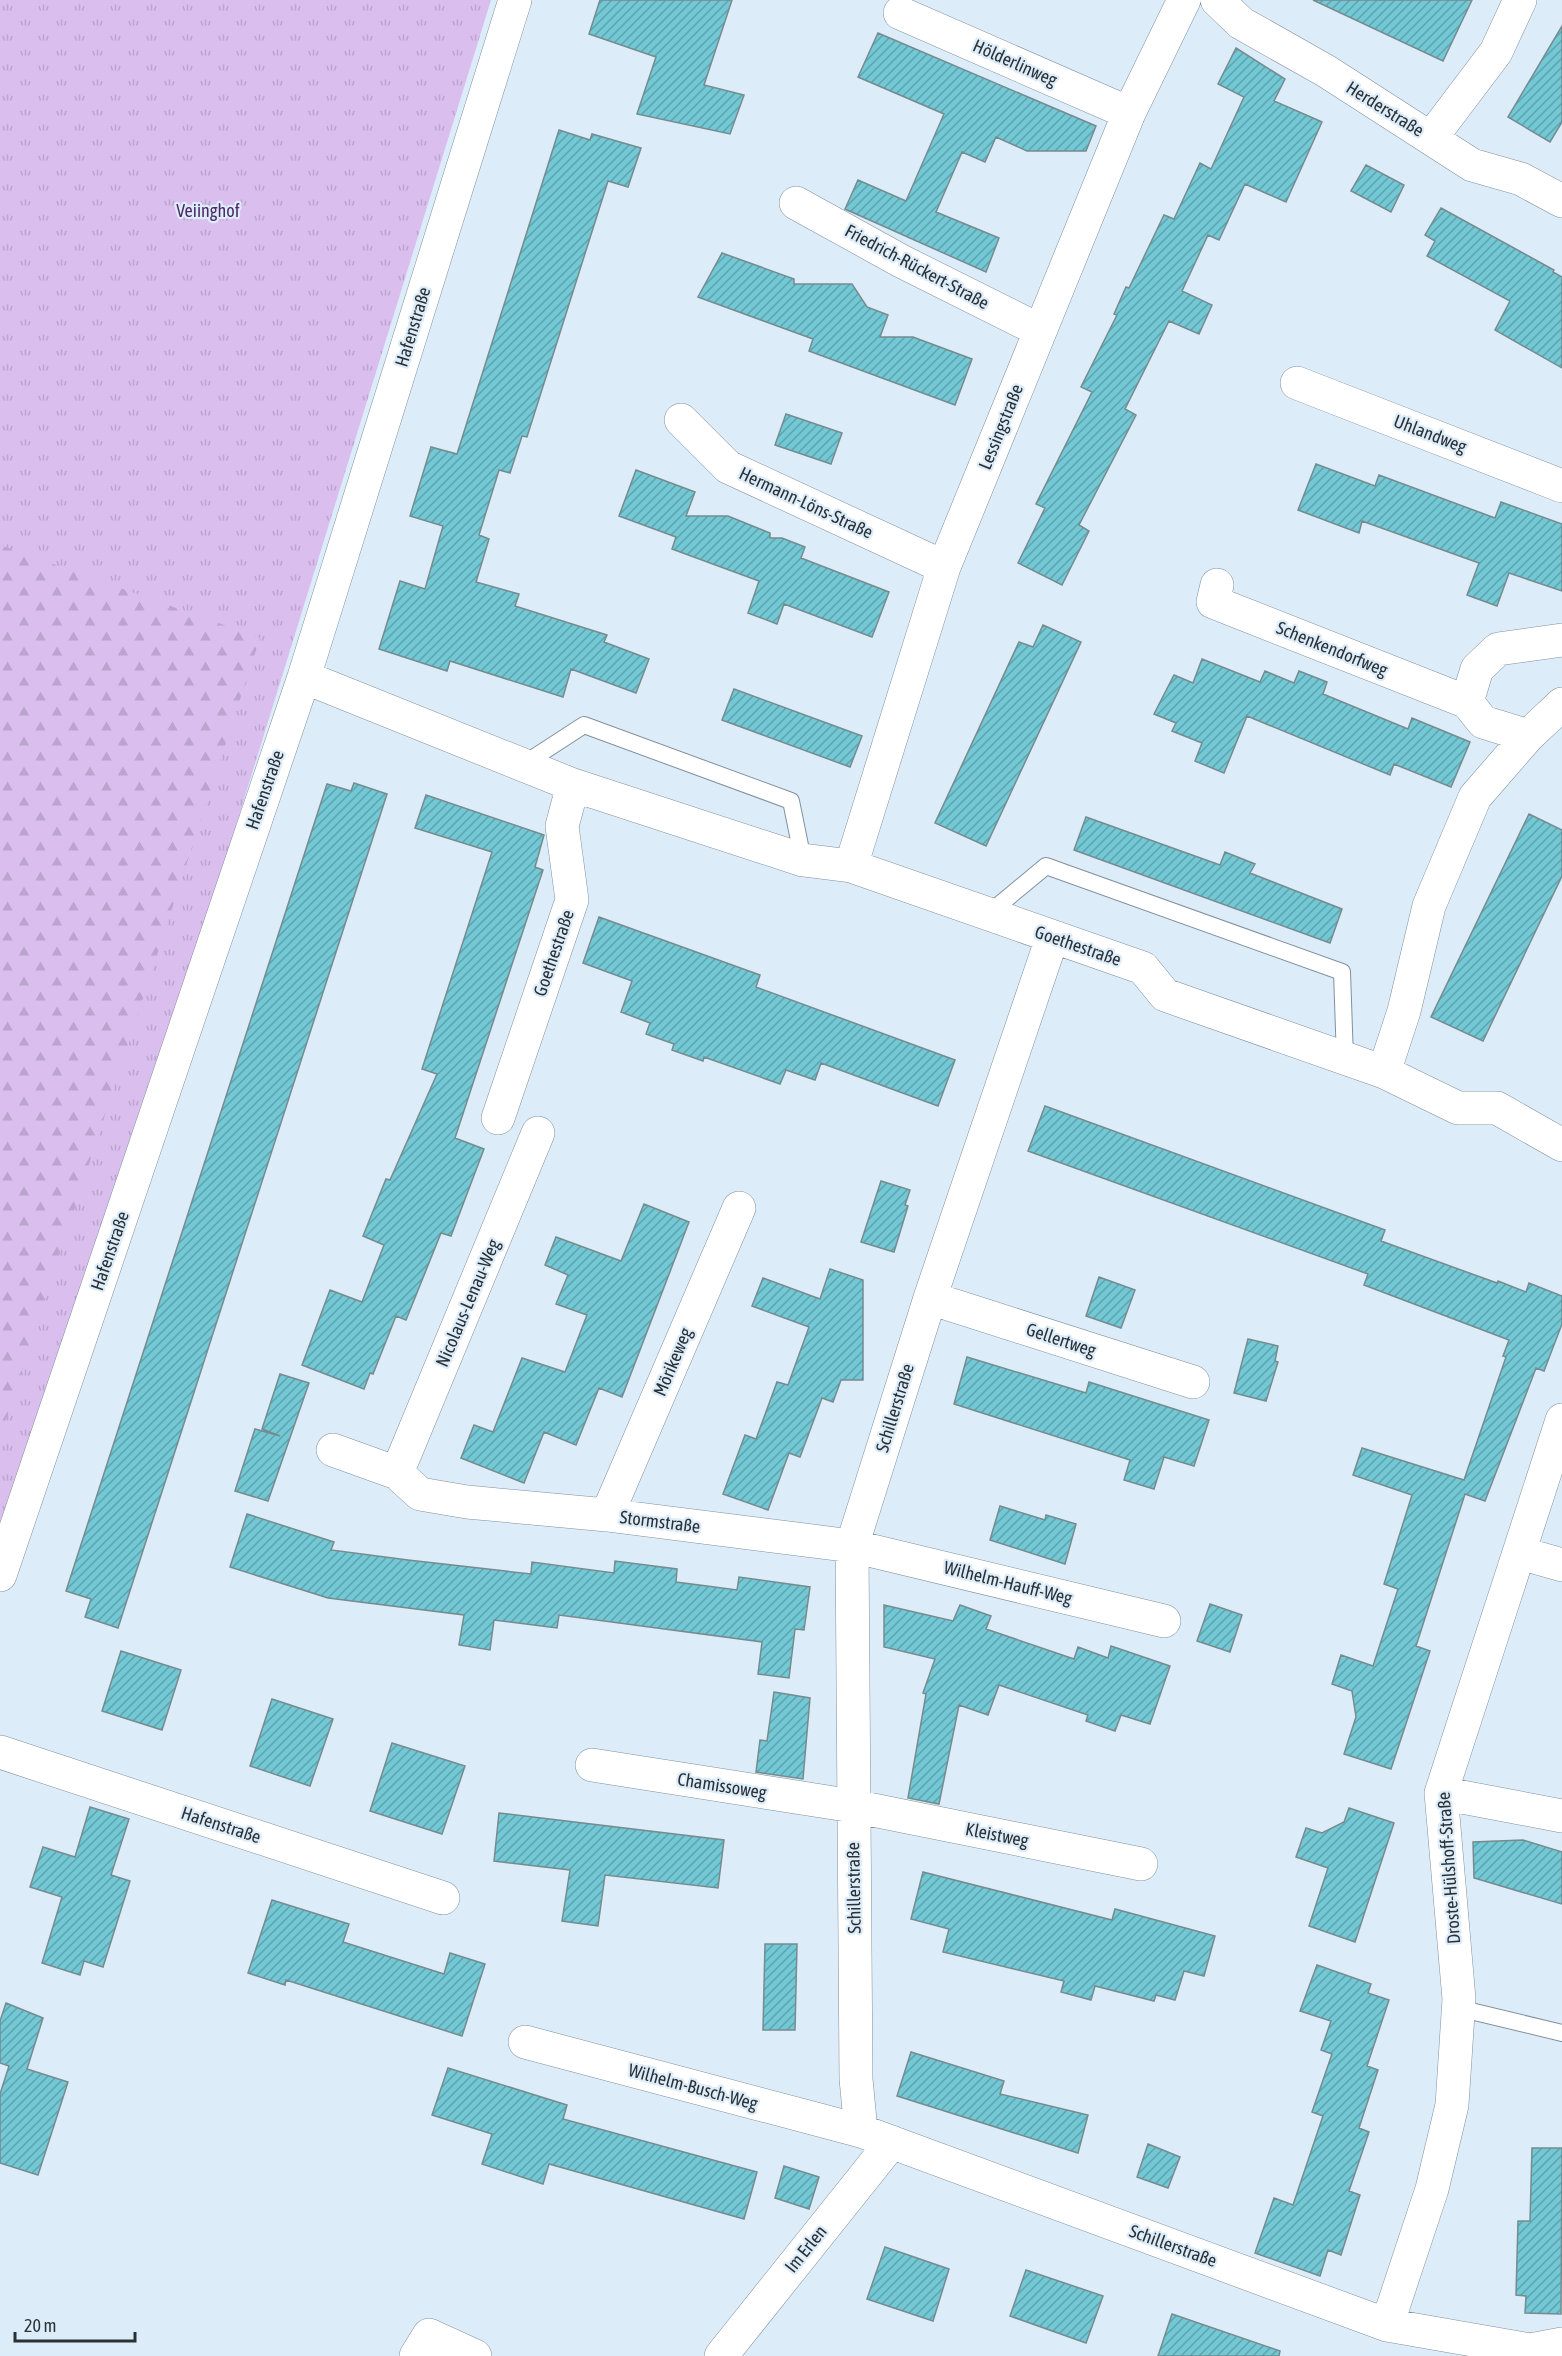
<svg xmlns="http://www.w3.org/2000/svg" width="1562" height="2356" font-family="'Asap Condensed',sans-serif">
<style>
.grass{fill:url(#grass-tufts)}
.forest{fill:url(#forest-firs)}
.building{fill:url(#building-hatch);stroke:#768b8e;stroke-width:1.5}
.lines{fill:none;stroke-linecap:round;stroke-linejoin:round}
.lane-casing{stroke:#82919d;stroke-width:18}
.street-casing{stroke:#82919d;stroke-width:34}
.lane{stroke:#fff;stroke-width:16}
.street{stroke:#fff;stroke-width:33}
.labels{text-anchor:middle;stroke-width:4.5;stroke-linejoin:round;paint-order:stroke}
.street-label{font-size:18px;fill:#2a3035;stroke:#dcecf9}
.park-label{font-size:18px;fill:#4f2769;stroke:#dcecf9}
</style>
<defs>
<pattern id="grass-tufts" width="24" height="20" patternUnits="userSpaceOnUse" patternTransform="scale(1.5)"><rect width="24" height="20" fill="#dabfee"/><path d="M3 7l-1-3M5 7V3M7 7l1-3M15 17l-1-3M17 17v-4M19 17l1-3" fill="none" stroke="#bba4cd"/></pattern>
<pattern id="forest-firs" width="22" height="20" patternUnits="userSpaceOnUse" patternTransform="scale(1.5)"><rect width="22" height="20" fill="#dabfee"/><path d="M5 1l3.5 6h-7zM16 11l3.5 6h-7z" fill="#bba4cd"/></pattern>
<pattern id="building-hatch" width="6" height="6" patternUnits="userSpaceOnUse" patternTransform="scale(1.5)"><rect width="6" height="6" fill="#72c8d4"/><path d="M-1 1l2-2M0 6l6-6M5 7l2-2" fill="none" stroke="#5ea3ad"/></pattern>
</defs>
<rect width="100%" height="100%" fill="#dcecf9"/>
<!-- grass -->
<path class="grass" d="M 0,0 L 491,0 L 0,1589 Z"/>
<!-- forest -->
<path class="forest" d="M 0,545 L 260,638 L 0,1438 Z"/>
<!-- building -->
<path class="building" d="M 600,0 L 732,0 L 704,85 L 744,95 L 730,134 L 637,114 L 656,57 L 589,34 Z
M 1313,0 L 1472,0 L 1443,61 Z
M 1562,26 L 1562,122 L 1550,142 L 1508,117 Z
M 878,33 L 1096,126 L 1086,151 L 1027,151 L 996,137 L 985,162 L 962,152 L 936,212 L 999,238 L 986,272 L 845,209 L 858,180 L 906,201 L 944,114 L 858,77 Z
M 1236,48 L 1285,79 L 1274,101 L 1322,122 L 1286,202 L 1245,184 L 1219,240 L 1208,235 L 1182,291 L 1212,305 L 1199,334 L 1169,321 L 1125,409 L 1136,415 L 1079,525 L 1089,531 L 1062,585 L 1018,563 L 1045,508 L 1036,504 L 1092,392 L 1081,387 L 1117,315 L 1114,314 L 1126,287 L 1129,288 L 1164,215 L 1174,219 L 1200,163 L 1211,169 L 1244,97 L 1218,84 Z
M 559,130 L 590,140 L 592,134 L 641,148 L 628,187 L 608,181 L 527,437 L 522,436 L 510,473 L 499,470 L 479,535 L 489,539 L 476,582 L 519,594 L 515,606 L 607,635 L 604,642 L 649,659 L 636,693 L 571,669 L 563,697 L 450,661 L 447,671 L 379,649 L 400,581 L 425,589 L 443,526 L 410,516 L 431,447 L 457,454 Z
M 1366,165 L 1404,185 L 1391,212 L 1351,191 Z
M 1441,208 L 1554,270 L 1553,272 L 1562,277 L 1562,368 L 1495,330 L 1510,301 L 1427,256 L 1435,241 L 1425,235 Z
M 722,253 L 794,279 L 794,284 L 852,284 L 867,307 L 888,315 L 880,337 L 913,337 L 972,359 L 955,405 L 809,351 L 813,339 L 698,297 Z
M 786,414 L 842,433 L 831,464 L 775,445 Z
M 1316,464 L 1375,486 L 1379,475 L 1495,518 L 1501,502 L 1562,524 L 1562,591 L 1509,573 L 1497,606 L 1467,595 L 1479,563 L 1362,521 L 1359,533 L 1298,510 Z
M 636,470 L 695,492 L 686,516 L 728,516 L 770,533 L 770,538 L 782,538 L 805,547 L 801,558 L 889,592 L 872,637 L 784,604 L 777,624 L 748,613 L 759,581 L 672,549 L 676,537 L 619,516 Z
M 1043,625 L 1081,642 L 986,846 L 935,823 L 1019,642 L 1033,647 Z
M 1202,659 L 1260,682 L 1265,671 L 1294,683 L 1299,671 L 1327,682 L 1323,694 L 1408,729 L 1412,718 L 1470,742 L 1451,787 L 1394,764 L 1390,775 L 1247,716 L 1224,773 L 1195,761 L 1202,743 L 1172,731 L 1176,723 L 1154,714 L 1174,675 L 1193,683 Z
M 734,689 L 862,736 L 850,767 L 722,720 Z
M 354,783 L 387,794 L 118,1628 L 85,1617 L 91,1599 L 66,1591 L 327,784 L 351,791 Z
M 426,795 L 544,835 L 535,867 L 543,870 L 455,1138 L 484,1149 L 451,1236 L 441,1233 L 406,1320 L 396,1316 L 373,1374 L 370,1373 L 364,1389 L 302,1365 L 330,1290 L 362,1302 L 384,1245 L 363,1236 L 386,1179 L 390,1180 L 437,1074 L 422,1069 L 492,852 L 415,828 Z
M 1529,814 L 1562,830 L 1562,876 L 1483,1041 L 1431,1017 Z
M 1086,817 L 1220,865 L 1225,852 L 1255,864 L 1250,873 L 1342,909 L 1330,943 L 1074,850 Z
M 599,917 L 760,975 L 756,987 L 955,1060 L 938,1106 L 821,1063 L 815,1080 L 786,1070 L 780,1084 L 704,1057 L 703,1061 L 672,1050 L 674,1044 L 646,1034 L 650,1023 L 621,1012 L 632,981 L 583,963 Z
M 1045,1106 L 1385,1230 L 1381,1241 L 1497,1283 L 1498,1281 L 1526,1292 L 1529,1283 L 1562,1296 L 1562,1324 L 1544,1371 L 1536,1368 L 1485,1501 L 1465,1494 L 1416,1646 L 1430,1651 L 1391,1769 L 1344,1754 L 1356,1717 L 1352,1691 L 1332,1684 L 1341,1655 L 1373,1666 L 1398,1589 L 1384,1584 L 1412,1495 L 1353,1475 L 1362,1448 L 1464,1480 L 1506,1357 L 1503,1356 L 1509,1340 L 1364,1285 L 1368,1274 L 1028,1151 Z
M 881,1181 L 910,1190 L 905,1205 L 908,1206 L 894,1252 L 861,1242 Z
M 644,1204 L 689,1222 L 622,1397 L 599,1388 L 576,1445 L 544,1432 L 524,1483 L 461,1458 L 474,1425 L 493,1432 L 522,1358 L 565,1372 L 587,1315 L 556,1304 L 568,1275 L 545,1265 L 556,1237 L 621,1261 Z
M 830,1269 L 863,1280 L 863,1380 L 841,1380 L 833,1402 L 822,1398 L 800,1457 L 789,1453 L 768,1510 L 723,1494 L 745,1435 L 756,1439 L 777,1382 L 788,1385 L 809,1327 L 752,1306 L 763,1278 L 820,1299 Z
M 1099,1277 L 1135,1290 L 1121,1328 L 1086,1316 Z
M 1248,1339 L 1278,1346 L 1275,1361 L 1278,1362 L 1266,1401 L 1234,1393 Z
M 967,1357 L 1086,1393 L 1089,1382 L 1209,1420 L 1194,1466 L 1164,1457 L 1154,1489 L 1124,1480 L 1130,1460 L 954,1404 Z
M 280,1374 L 309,1383 L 268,1501 L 235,1491 L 255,1429 L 280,1436 L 262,1429 Z
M 1000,1506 L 1045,1520 L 1046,1515 L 1076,1524 L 1065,1564 L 990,1540 Z
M 247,1514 L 334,1542 L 331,1550 L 408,1560 L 531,1574 L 532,1562 L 614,1573 L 615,1561 L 677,1569 L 676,1582 L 707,1586 L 737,1590 L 739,1577 L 810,1587 L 804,1630 L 795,1629 L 789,1678 L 758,1674 L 762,1642 L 559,1615 L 557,1628 L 494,1620 L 490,1650 L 459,1645 L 464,1615 L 328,1598 L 230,1567 Z
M 1210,1604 L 1242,1615 L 1230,1652 L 1197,1641 Z
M 884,1605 L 953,1621 L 960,1605 L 991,1616 L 986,1629 L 1074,1659 L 1078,1647 L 1108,1658 L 1111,1646 L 1170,1666 L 1150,1724 L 1121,1715 L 1115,1731 L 1086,1721 L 1088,1715 L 999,1685 L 988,1715 L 959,1705 L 939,1804 L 908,1798 L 926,1694 L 923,1693 L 935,1659 L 884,1647 Z
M 121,1651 L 181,1670 L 162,1730 L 102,1711 Z
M 774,1692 L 810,1698 L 803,1779 L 756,1772 L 760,1740 L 767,1741 Z
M 272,1699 L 333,1719 L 310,1786 L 250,1766 Z
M 392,1743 L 465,1766 L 442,1834 L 370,1811 Z
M 90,1807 L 129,1819 L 111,1875 L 130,1881 L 103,1967 L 84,1961 L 80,1975 L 42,1963 L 62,1897 L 30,1887 L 43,1847 L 75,1857 Z
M 1349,1808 L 1394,1823 L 1355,1942 L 1309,1926 L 1328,1868 L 1296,1857 L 1306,1828 L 1322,1833 L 1344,1822 Z
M 499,1813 L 724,1840 L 718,1888 L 605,1875 L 598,1926 L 562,1921 L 570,1870 L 494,1861 Z
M 1523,1840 L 1562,1852 L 1562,1904 L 1474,1878 L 1473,1842 Z
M 923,1872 L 1112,1920 L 1115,1909 L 1215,1936 L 1204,1976 L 1184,1971 L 1175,2000 L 1156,1995 L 1154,2001 L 1095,1986 L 1091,2000 L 1061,1992 L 1064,1981 L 943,1952 L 949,1929 L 911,1919 Z
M 272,1900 L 349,1924 L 343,1942 L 444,1974 L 450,1953 L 485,1964 L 462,2036 L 286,1980 L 285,1985 L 248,1973 Z
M 765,1944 L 797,1944 L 795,2030 L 763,2030 Z
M 1317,1965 L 1371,1984 L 1368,1993 L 1389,2000 L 1367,2066 L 1378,2070 L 1359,2128 L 1369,2132 L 1349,2191 L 1360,2195 L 1341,2255 L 1328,2250 L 1320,2276 L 1255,2253 L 1274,2198 L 1293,2205 L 1323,2116 L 1312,2112 L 1332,2054 L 1321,2050 L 1331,2021 L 1300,2011 Z
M 6,2003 L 43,2018 L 27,2069 L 68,2082 L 38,2175 L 0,2163 L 0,2094 L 9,2066 L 0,2063 L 0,2021 Z
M 911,2052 L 1004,2081 L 1000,2094 L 1088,2115 L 1078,2153 L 897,2096 Z
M 448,2068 L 567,2105 L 563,2119 L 757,2172 L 744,2219 L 549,2164 L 543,2184 L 482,2164 L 492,2134 L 432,2115 Z
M 1148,2144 L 1180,2157 L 1168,2188 L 1137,2177 Z
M 1532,2148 L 1562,2148 L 1561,2314 L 1525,2313 L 1526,2296 L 1516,2295 L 1518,2221 L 1530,2221 Z
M 784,2166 L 819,2177 L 809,2209 L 775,2198 Z
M 885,2247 L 949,2269 L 933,2321 L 867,2299 Z
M 1026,2270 L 1103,2296 L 1086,2343 L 1010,2316 Z
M 1172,2314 L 1280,2351 L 1279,2356 L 1158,2356 Z"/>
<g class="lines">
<defs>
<path id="lane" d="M 524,764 L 584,725 L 791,801 L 803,860
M 987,915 L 1046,866 L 1342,972 L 1345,1059
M 1458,2008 L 1562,2033"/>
<path id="street" d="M 1217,0 L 1241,23 L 1326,71 L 1472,165 L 1521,179 L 1562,201
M 900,13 L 1129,113
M 1431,138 L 1496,52 L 1520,0
M 796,203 L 901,261 L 1039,330
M 1297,383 L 1562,486
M 681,420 L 728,467 L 944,567
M 1217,585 L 1213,602 L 1467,702
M 1562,640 L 1498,649 L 1477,669 L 1467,702 L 1483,722 L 1528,736 L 1562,704
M 304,677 L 573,785 L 803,860 L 851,866 L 1143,968 L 1165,995 L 1384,1072 L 1458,1108 L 1497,1108 L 1562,1145
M 851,866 L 944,567 L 1129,113 L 1184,0
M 1052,938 L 930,1298 L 852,1546 L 856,2079 L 861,2131 L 1387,2325 L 1530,2350 L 1562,2344
M 1384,1072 L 1404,1011 L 1429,906 L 1475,797 L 1528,736
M 498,1118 L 572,900 L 562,826 L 573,785
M 538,1133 L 397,1473 L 420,1494 L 467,1502 L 607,1515 L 852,1546 L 1164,1621
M 930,1298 L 1193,1382
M 333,1450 L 397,1473
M 607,1515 L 739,1208
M 1520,1553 L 1562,1565
M 0,1575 L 304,677 L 515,0
M 0,1752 L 443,1898
M 592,1765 L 853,1806 L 1141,1864
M 1441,1793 L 1562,1816
M 525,2042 L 861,2131
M 1387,2325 L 1432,2189 L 1452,2105 L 1459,1999 L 1441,1793 L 1562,1420
M 416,2356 L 429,2335 L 475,2356
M 721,2356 L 892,2142"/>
</defs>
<!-- lane casing -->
<use href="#lane" class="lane-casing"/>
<!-- street casing -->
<use href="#street" class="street-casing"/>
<!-- lane -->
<use href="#lane" class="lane"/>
<!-- street -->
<use href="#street" class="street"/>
</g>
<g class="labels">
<!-- street labels -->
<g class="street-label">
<text transform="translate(1015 63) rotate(24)" y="6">Hölderlinweg</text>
<text transform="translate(1385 109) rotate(32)" y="6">Herderstraße</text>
<text transform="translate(917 267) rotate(28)" y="6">Friedrich-Rückert-Straße</text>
<text transform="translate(413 327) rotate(-73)" y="6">Hafenstraße</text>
<text transform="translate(1001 427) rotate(-68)" y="6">Lessingstraße</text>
<text transform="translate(1430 434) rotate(21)" y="6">Uhlandweg</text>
<text transform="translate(806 503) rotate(25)" y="6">Hermann-Löns-Straße</text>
<text transform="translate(1332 649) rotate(22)" y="6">Schenkendorfweg</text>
<text transform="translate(265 790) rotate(-71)" y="6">Hafenstraße</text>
<text transform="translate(1078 946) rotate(19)" y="6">Goethestraße</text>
<text transform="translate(554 953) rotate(-71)" y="6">Goethestraße</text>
<text transform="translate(110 1251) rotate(-71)" y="6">Hafenstraße</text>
<text transform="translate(468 1303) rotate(-67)" y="6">Nicolaus-Lenau-Weg</text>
<text transform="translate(1061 1340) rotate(18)" y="6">Gellertweg</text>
<text transform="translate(673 1362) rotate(-67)" y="6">Mörikeweg</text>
<text transform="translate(895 1408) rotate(-73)" y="6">Schillerstraße</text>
<text transform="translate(660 1522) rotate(7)" y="6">Stormstraße</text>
<text transform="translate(1008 1583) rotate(14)" y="6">Wilhelm-Hauff-Weg</text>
<text transform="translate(722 1786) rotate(9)" y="6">Chamissoweg</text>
<text transform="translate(221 1825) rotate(18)" y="6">Hafenstraße</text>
<text transform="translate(997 1835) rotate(11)" y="6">Kleistweg</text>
<text transform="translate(1449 1868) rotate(-94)" y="6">Droste-Hülshoff-Straße</text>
<text transform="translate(854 1888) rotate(-91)" y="6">Schillerstraße</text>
<text transform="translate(693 2087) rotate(15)" y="6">Wilhelm-Busch-Weg</text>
<text transform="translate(1173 2246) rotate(20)" y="6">Schillerstraße</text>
<text transform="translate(806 2249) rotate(-51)" y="6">Im Erlen</text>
</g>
<!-- park labels -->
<g class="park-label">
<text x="208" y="217">Veiinghof</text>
</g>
</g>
<!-- scale -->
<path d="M15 2332v9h120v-9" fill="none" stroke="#2a3035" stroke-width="3"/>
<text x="24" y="2332" font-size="18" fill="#2a3035" stroke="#dcecf9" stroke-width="4.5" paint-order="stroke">20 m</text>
</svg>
